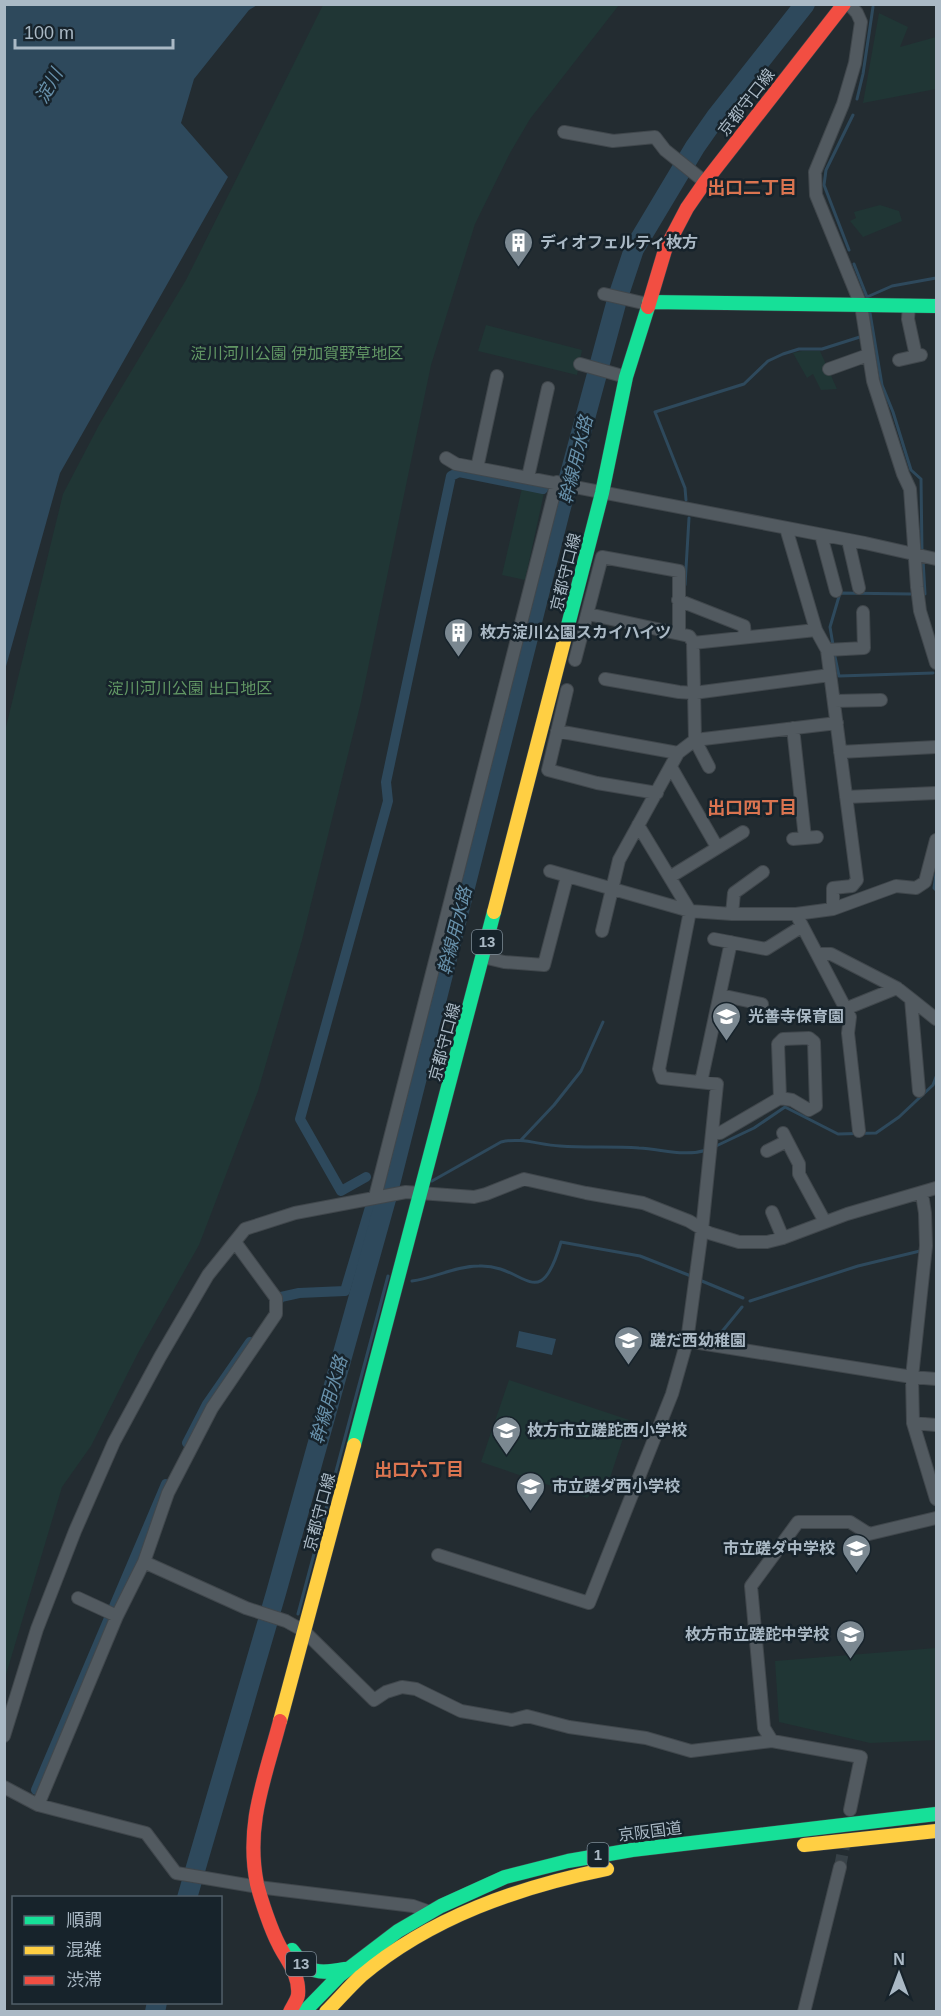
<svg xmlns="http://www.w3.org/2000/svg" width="941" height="2016" font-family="Helvetica,'Noto Sans JP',sans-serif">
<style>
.green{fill:#203635}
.water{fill:#2e495c}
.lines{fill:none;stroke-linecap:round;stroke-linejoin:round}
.stream{stroke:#2e495c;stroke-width:3}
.canal{stroke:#2e495c;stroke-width:10}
.river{stroke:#2e495c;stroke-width:20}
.street-tunnel{stroke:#374147;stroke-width:12;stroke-dasharray:12 6;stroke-linecap:butt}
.street-casing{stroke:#40474c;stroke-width:14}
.fast-casing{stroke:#40474c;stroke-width:15}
.slow-casing{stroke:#40474c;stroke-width:15}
.jam-casing{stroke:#40474c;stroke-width:15}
.street{stroke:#525a60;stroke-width:12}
.fast{stroke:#16e098;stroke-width:14}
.slow{stroke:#ffcf43;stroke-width:14}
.jam{stroke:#f24e42;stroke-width:14}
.labels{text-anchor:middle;stroke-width:5;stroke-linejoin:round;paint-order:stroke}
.shield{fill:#17232b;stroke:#7e8c97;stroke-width:1.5}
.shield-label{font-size:15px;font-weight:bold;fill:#aab9c5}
.street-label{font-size:16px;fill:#aab9c5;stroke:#17232b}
.poi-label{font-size:16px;font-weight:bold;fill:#aab9c5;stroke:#17232b;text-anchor:start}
.park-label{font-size:16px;fill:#619664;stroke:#17232b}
.water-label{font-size:18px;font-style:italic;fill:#6891ab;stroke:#17232b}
.neighbourhood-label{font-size:18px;font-weight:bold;fill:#da7450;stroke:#17232b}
</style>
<rect width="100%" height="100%" fill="#232c31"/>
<!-- green -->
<path class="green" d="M 323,5 L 619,5 L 530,119 L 510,153 L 475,224 L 431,365 L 361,702 L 302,940 L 258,1091 L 199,1245 L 138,1353 L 91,1446 L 62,1487 L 5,1678 L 5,731 L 63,494 L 99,425 L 186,280 Z
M 879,13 L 908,27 L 900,47 L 936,37 L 936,89 L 863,103 Z
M 880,205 L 899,211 L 902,221 L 863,237 L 850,221 L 856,218 L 854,212 Z
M 486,325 L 582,350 L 577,375 L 478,351 Z
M 802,351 L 820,351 L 837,389 L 821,390 L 813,374 L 807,378 L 793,353 Z
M 522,488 L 544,493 L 525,580 L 502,575 Z
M 509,1380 L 629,1420 L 610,1478 L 587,1498 L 481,1462 Z
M 936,1648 L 936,1740 L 870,1743 L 779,1722 L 775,1661 Z"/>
<!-- water -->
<path class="water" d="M 5,4 L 257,5 L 249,10 L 194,79 L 181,123 L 228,177 L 60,473 L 5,670 Z
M 519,1331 L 556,1339 L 552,1355 L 516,1347 Z"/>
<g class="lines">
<!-- stream -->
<path class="stream" d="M 857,99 L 863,74 L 873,7
M 849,250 L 824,185 L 826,170 L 853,115
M 854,264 L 867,297 L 892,286 L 936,278
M 870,313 L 882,385 L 893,412 L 911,470 L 921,479 L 922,552
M 561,494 L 565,494
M 686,500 L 685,488 L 655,412 L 744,384 L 768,361 L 783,354 L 799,349 L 822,349 L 863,336
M 923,559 L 925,594
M 685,585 L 689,518
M 833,645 L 830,627 L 840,593 L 912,594
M 834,652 L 839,676 L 933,673
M 936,874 L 934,888 L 936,890
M 521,1140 L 554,1105 L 581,1071 L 603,1022
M 714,1147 L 754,1128 L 785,1107 L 838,1134 L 876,1133 L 899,1117 L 933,1085 L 936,1077
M 432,1181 L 501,1142 C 522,1137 539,1145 560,1146 C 586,1148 612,1146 639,1148 C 662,1149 684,1157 707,1150
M 384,1207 L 397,1199
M 697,1279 L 743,1298
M 412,1281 C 435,1278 455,1266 479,1266 C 525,1264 539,1317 561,1242 L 640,1256 L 691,1276
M 750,1301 L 858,1266 L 920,1251
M 720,1334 L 742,1307
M 298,1614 L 388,1276"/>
<!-- canal -->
<path class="canal" d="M 366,1177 L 341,1191 L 300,1119 L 388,801 L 386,782 L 451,476 L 459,472 L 543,489
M 274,1307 L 281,1297 L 299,1293 L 345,1291 L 371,1204 L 384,1207
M 187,1443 L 207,1404 L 250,1342
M 36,1790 L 166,1484"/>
<!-- river -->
<path class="river" d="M 187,1898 L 276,1593 L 388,1192 L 560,511 L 617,300 L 634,249 L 695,147 L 716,117 L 805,4
M 155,2012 L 157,2002"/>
<!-- street-tunnel -->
<path class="street-tunnel" d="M 840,1867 L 846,1836"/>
<defs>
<path id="street" d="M 849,4 L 857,13 L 861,22 L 855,63 L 843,104 L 815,172 L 816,195 L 861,305 L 873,381 L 903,474 L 910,489 L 917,587 L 920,611 L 936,663
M 564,132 L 613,141 L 655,137 L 665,150 L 705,182
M 604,294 L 643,303 L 649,302
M 909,305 L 908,319 L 916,356
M 899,360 L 921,355
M 580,364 L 626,377
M 829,369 L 868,355
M 446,458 L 456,464 L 865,543 L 936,559
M 477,468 L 497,376
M 528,477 L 548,388
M 786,528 L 816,630 L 827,650 L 857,880 L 852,886 L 833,888 L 833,909
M 821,535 L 836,591
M 848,540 L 859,588
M 678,600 L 744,626 L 745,637
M 588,614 L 689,636 L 693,642 L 695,740 L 709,767
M 693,643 L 816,630
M 827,650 L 864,648 L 863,612
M 575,660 L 602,557 L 679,571 L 679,633
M 605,679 L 679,692 L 694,693 L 830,675
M 567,690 L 548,770 L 597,783 L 657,793
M 834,701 L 881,700
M 793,728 L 805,838
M 557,731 L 678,753
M 840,752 L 936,747
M 671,767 L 717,847
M 846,797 L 936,793
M 793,839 L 817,837
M 550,871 L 690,911 L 732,914 L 796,914 L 833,909 L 896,886 L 916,888 L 925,882 L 936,840
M 670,877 L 743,832
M 732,914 L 734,893 L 763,872
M 796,914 L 850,1017 L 848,1033 L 859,1131
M 602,931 L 619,860 L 678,753 L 695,740 L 837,723
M 714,939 L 766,949 L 801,927
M 817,954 L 831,954 L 897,988 L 911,999 L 919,1091
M 483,957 L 504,962 L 544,965 L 567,877
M 720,995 L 762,1004
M 911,999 L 936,1019
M 845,1009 L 897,988
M 701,1082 L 731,942
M 713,1133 L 720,1133 L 780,1098 L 778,1044 L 783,1039 L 809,1038 L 814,1042 L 816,1106 L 809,1110 L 792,1100 L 780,1098
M 783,1133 L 799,1164 L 799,1174 L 825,1222
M 767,1151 L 787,1141
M 922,1194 L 925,1213 L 926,1246 L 912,1377 L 913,1423 L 936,1499
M 375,1197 L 557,482
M 772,1212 L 783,1238
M 687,1341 L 912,1377 L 936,1379
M 913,1423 L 936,1425
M 438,1555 L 589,1603 L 672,1394 L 687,1341 L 702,1230 L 717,1084 L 662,1078 L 659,1069 L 690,911 L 638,825
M 144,1562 L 246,1608 L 286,1621 L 304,1631 L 374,1700 L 386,1692 L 402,1687 L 416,1689 L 461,1711 L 512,1720 L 527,1716 L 569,1727 L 646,1738 L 691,1751 L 772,1741
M 78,1598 L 117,1616
M 4,1736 L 37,1629 L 75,1531 L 114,1442 L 160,1357 L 208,1275 L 245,1229 L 295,1213 L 406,1192 L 474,1197 L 486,1194 L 524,1179 L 586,1193 L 643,1203 L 689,1221 L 709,1233 L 739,1242 L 767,1242 L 783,1238 L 847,1214 L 936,1188
M 4,1787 L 38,1805 L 146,1833 L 176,1873 L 258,1887 L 413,1906 L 427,1911
M 38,1805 L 117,1616 L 144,1562 L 168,1493 L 212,1408 L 276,1314 L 276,1298 L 235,1242
M 850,1810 L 861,1757 L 772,1741 L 764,1728 L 751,1586 L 798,1522 L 850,1522 L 869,1534 L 936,1518
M 804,2012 L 840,1867"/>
<path id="fast" d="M 649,302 L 936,306
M 565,637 L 602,493 L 626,377 L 648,307
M 354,1445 L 494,912
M 292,1950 C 309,1974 318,1974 345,1969
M 304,2012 L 339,1976 L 398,1931 L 441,1906 L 505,1877 L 568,1861 L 632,1850 L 936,1814"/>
<path id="slow" d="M 494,912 L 565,637
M 280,1721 L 354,1445
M 804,1845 L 936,1831
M 326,2012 C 338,2000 349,1987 361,1976 C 431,1917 519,1887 607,1869"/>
<path id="jam" d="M 648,307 L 665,250 L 687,208 L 705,182 L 844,4
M 280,1721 C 265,1778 245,1825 257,1884 C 261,1900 271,1930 279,1945 C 287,1961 300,1975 298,1995 C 297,2001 292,2007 290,2012"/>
</defs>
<!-- street casing -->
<use href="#street" class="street-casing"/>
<!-- fast casing -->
<use href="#fast" class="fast-casing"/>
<!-- slow casing -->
<use href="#slow" class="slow-casing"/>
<!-- jam casing -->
<use href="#jam" class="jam-casing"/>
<!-- street -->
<use href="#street" class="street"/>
<!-- fast -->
<use href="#fast" class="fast"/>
<!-- slow -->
<use href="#slow" class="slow"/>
<!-- jam -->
<use href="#jam" class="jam"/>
</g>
<!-- icons -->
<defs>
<symbol id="building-pin" viewBox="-11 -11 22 30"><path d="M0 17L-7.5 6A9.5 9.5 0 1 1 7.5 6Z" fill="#7b8891" stroke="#17232b"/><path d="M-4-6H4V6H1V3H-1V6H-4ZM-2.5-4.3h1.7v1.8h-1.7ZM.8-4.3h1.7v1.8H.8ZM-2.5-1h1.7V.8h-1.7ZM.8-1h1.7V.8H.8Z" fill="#fff"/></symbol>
<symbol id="school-pin" viewBox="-11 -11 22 30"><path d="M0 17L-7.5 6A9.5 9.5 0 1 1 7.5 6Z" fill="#7b8891" stroke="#17232b"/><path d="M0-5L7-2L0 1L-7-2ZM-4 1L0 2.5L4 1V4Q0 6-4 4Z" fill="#fff"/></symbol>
</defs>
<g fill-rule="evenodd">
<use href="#building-pin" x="502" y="226" width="33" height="45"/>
<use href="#building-pin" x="442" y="616" width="33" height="45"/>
<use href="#school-pin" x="710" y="1000" width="33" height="45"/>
<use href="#school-pin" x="612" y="1324" width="33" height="45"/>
<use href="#school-pin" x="490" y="1414" width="33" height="45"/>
<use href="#school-pin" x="514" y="1470" width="33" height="45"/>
<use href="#school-pin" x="840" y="1532" width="33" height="45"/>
<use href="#school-pin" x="834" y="1618" width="33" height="45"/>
</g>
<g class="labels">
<!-- shield labels -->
<g class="shield">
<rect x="472" y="930" width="30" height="24" rx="4.5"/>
<rect x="587.5" y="1843" width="21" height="24" rx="4.5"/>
<rect x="286" y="1952" width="30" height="24" rx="4.5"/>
</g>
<g class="shield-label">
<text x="487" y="947">13</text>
<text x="598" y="1860">1</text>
<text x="301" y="1969">13</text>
</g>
<!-- street labels -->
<g class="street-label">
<text transform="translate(746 102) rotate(-52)" y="6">京都守口線</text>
<text transform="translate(565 572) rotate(-76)" y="6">京都守口線</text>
<text transform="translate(444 1042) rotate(-75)" y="6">京都守口線</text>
<text transform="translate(319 1512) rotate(-75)" y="6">京都守口線</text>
<text transform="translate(650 1831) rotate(-7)" y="6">京阪国道</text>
</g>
<!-- poi labels -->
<g class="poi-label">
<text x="540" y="248">ディオフェルティ枚方</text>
<text x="480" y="638">枚方淀川公園スカイハイツ</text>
<text x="748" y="1022">光善寺保育園</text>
<text x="650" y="1346">蹉だ西幼稚園</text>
<text x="527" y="1436">枚方市立蹉跎西小学校</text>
<text x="552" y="1492">市立蹉ダ西小学校</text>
<text x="835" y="1554" text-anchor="end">市立蹉ダ中学校</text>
<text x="829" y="1640" text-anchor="end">枚方市立蹉跎中学校</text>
</g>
<!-- park labels -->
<g class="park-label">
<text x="297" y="359">淀川河川公園 伊加賀野草地区</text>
<text x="190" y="694">淀川河川公園 出口地区</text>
</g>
<!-- water labels -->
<g class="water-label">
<text transform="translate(49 86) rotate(-61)" y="6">淀川</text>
<text transform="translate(576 460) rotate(-76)" y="6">幹線用水路</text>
<text transform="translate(455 931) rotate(-76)" y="6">幹線用水路</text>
<text transform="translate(329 1400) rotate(-74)" y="6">幹線用水路</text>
</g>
<!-- neighbourhood labels -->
<g class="neighbourhood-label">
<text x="752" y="194">出口二丁目</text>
<text x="752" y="814">出口四丁目</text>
<text x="419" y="1476">出口六丁目</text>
</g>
</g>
<!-- border -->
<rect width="941" height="2016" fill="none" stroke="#aab9c5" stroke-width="12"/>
<!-- legend -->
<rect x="12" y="1896" width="210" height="108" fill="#17232b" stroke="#525f69" stroke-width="1.5"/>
<rect x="24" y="1916" width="30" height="9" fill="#16e098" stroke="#525f69" stroke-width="1.5"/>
<text x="66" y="1926" font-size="18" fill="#aab9c5">順調</text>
<rect x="24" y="1946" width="30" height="9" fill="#ffcf43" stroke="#525f69" stroke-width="1.5"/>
<text x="66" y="1956" font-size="18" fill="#aab9c5">混雑</text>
<rect x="24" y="1976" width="30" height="9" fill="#f24e42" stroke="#525f69" stroke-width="1.5"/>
<text x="66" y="1986" font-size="18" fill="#aab9c5">渋滞</text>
<!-- north arrow -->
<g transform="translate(899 1974)" stroke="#17232b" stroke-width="4.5" paint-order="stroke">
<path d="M0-4.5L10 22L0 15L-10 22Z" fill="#aab9c5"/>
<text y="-9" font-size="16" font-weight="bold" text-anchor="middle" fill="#aab9c5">N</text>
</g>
<!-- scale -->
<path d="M15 39v9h158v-9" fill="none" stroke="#aab9c5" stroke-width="3"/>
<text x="24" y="39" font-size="18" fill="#aab9c5" stroke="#17232b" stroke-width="4.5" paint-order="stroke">100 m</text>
</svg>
